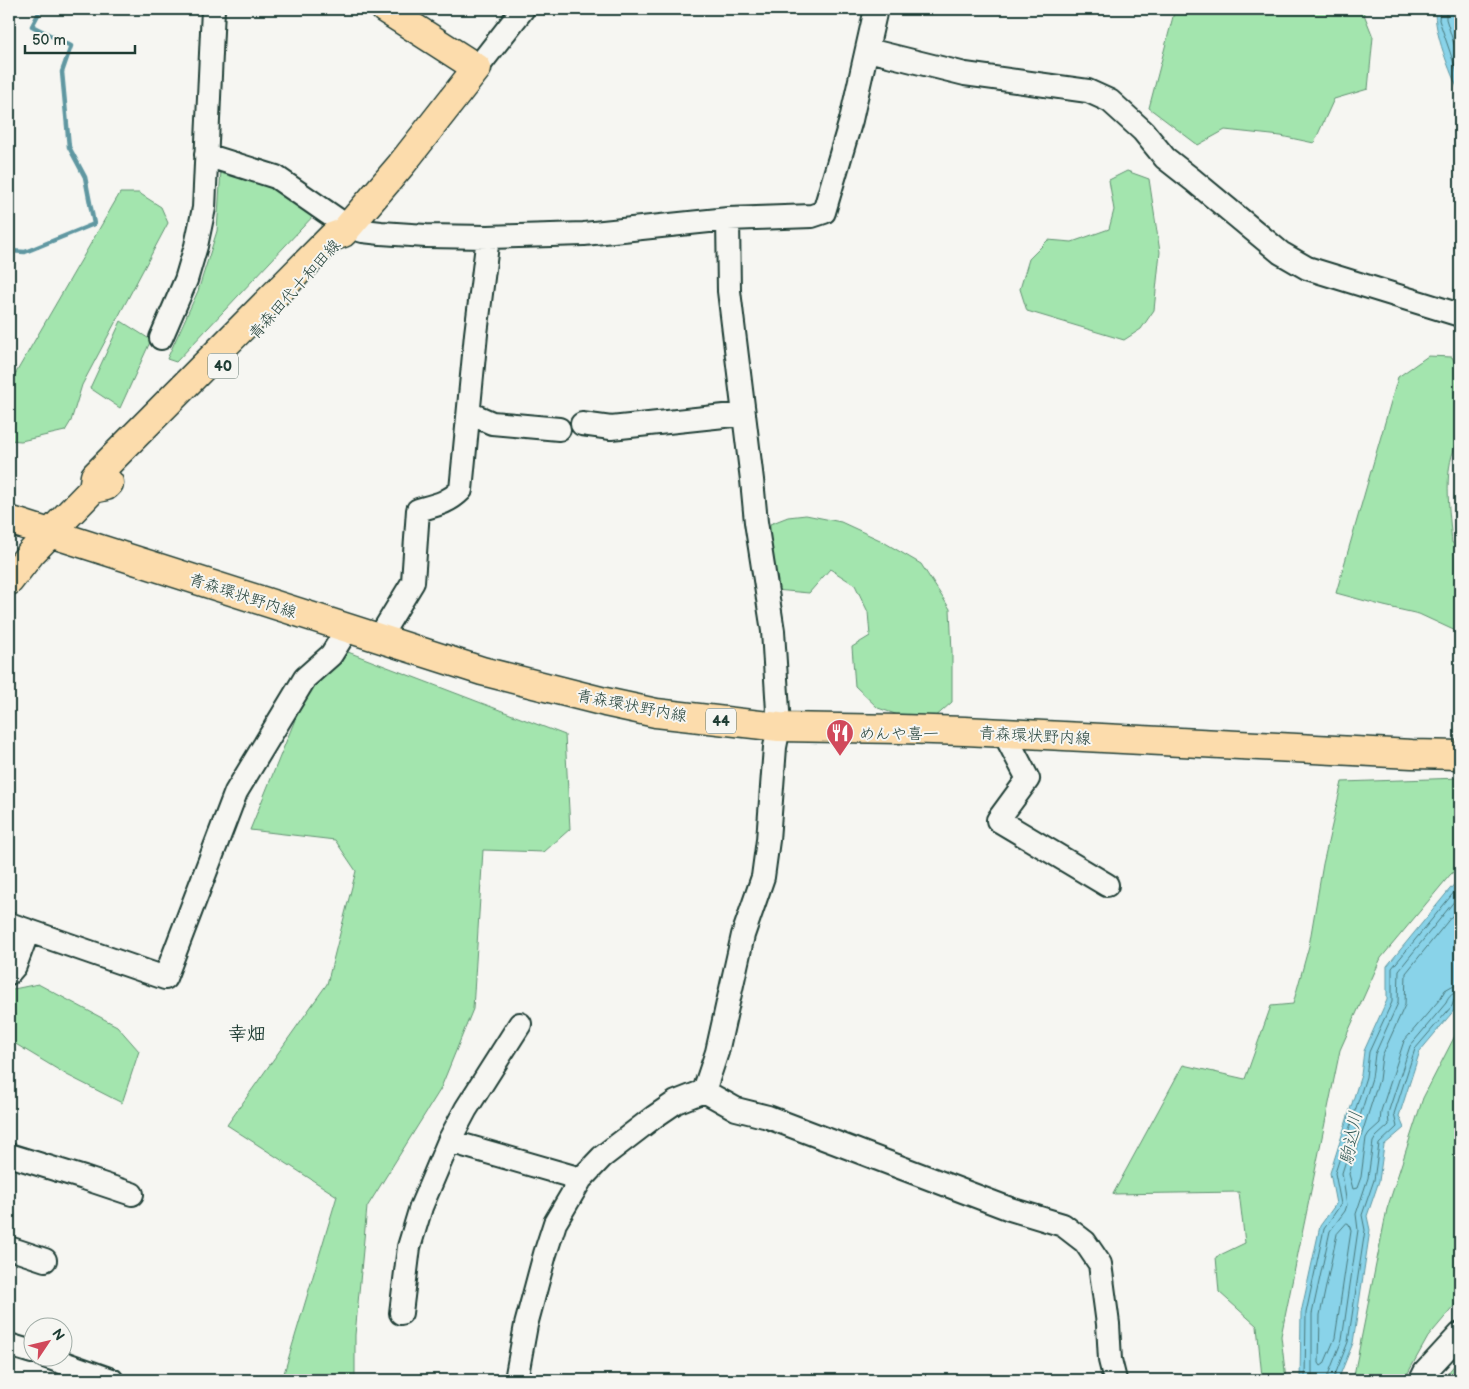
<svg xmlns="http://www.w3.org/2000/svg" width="1469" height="1389" font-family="'Balsamiq Sans','Klee One',sans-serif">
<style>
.green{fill:#a3e5ae;stroke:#619171}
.water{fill:#89d3e9;stroke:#5f97a1}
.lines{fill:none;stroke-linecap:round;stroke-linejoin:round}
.shore{stroke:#49797c;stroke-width:1}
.stream{stroke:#5f97a1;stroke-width:4.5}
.minor-casing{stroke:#1f3d34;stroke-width:26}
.major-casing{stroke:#1f3d34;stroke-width:31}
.minor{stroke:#f6f6f2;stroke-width:22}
.major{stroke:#fcdcac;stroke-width:28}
.labels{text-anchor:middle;stroke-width:4;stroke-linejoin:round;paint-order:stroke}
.shield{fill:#f6f6f2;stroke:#60746d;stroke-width:1}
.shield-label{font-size:15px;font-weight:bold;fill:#1f3d34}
.street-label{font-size:16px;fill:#1f3d34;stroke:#f6f6f2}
.poi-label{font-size:16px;fill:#1f3d34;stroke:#f6f6f2;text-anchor:start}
.water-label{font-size:18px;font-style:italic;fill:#345b58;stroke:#f6f6f2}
.quarter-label{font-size:19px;font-weight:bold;fill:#1f3d34;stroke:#f6f6f2}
</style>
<rect width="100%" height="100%" fill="#f6f6f2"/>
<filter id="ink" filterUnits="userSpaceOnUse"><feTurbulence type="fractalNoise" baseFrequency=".02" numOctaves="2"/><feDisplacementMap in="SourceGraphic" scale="10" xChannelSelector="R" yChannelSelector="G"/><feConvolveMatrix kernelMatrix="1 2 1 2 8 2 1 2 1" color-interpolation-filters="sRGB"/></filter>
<g filter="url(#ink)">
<!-- green -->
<path class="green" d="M 1175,9 L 1362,9 L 1373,37 L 1368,89 L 1334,99 L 1314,143 L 1281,136 L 1225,130 L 1198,145 L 1149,108 Z
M 221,169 L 276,185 L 316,213 L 176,362 L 167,359 L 198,291 L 217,231 Z
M 1127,171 L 1149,179 L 1160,252 L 1154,310 L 1141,329 L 1124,340 L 1027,311 L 1020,289 L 1029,259 L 1048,240 L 1072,242 L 1109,229 L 1114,210 L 1109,180 Z
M 120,193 L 139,193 L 161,207 L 168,223 L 82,385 L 71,421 L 65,431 L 21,441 L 9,440 L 9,375 L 13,378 Z
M 121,321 L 151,340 L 120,408 L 90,388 Z
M 1428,356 L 1452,357 L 1460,372 L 1460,440 C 1441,462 1450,515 1452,543 L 1460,543 L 1460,633 L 1419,614 L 1384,606 L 1336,593 L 1398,377 Z
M 806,515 L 841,522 L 880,540 L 921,564 L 950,609 L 952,652 L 952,702 L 932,720 L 904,717 L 878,708 L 855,686 L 852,647 L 870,636 L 868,612 L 855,585 L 830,569 L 809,593 L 775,590 L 770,554 L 770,524 L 788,517 Z
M 348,652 L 565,735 L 570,829 L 544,852 L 483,850 L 473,1009 L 440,1090 L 367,1207 L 355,1335 L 355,1380 L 282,1380 L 337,1196 L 227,1125 L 327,984 L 356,871 L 335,840 L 250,830 L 310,683 Z
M 1460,778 L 1460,866 L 1450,875 L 1381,958 L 1340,1050 L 1281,1336 L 1286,1380 L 1256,1380 L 1262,1377 L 1257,1326 L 1219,1292 L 1216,1257 L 1245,1243 L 1239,1192 L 1113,1194 L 1183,1065 L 1245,1079 L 1271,1006 L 1293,1004 L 1309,946 L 1323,864 L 1342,782 Z
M 38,984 L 117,1026 L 139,1051 L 122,1103 L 67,1075 L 9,1040 L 9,990 Z
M 1460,1026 L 1460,1299 L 1428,1337 L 1404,1380 L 1353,1380 L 1387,1209 L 1423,1098 Z
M 1460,1358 L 1460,1380 L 1443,1380 L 1444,1378 Z"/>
<!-- water -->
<path class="water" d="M 1435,9 L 1458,9 L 1460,18 L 1460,94 C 1450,72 1434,33 1435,9 Z
M 1460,878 L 1460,998 L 1456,1008 L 1420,1051 L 1399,1116 L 1404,1128 L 1384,1145 L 1379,1181 L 1367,1216 L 1370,1230 L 1353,1343 L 1338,1380 L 1300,1380 L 1301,1313 L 1320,1226 L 1336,1204 L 1330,1173 L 1361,1075 L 1364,1051 L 1387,1000 L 1387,966 L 1450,889 Z"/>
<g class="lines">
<!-- shore -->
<path class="shore" d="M 1440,9 L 1439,20 L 1460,81
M 1446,9 L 1446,19 L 1460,63
M 1460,906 L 1406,973 L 1405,1005 L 1382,1056 L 1379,1080 L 1349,1174 L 1353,1189 L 1357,1188 L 1361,1177 L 1366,1138 L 1369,1133 L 1380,1123 L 1381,1111 L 1404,1041 L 1440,999 L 1445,990 L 1452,986 L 1460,984
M 1347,1223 L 1349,1224 L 1351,1231 L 1335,1338 L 1324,1364 L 1321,1366 L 1319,1363 L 1320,1315 L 1337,1234 Z
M 1305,1380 L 1306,1313 L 1324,1229 L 1341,1204 L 1335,1173 L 1366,1077 L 1369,1052 L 1392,1002 L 1392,968 L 1460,885
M 1312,1380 L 1312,1314 L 1330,1231 L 1345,1211 L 1347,1205 L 1342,1173 L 1372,1078 L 1375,1054 L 1398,1003 L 1399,970 L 1460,894
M 1327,1380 L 1328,1375 L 1342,1340 L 1358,1230 L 1356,1214 L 1368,1178 L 1373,1142 L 1376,1137 L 1389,1125 L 1388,1113 L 1410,1046 L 1446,1003 C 1449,996 1453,992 1460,992
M 1333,1380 L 1348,1342 L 1365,1230 L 1362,1215 L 1374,1180 L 1379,1144 L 1397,1127 L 1394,1114 L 1415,1049 L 1452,1006 L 1454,1000 L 1460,998"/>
<!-- stream -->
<path class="stream" d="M 9,251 L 25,252 L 94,224 L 85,177 L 69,147 L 62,72 L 71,46 L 32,26 L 41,9
M 1458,1380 L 1460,1376"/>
<defs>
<path id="minor" d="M 868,50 L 965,74 L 1088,91 L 1110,101 L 1143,131 L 1165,158 L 1193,180 L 1281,253 L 1307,268 L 1460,315
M 477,68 L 523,9
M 206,155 L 276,177 L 348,227 L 363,231 L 381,233 L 426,236 L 488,237 L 584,234 L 728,219 L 812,216 L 824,212 L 851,120 L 876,9
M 161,338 L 186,280 L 196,246 L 204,208 L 213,9
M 469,413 L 492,423 L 559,429
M 582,424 L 611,428 L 743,414
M 379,638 L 413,582 L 418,510 C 436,505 448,503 461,490 L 476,334 L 488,237
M 1004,733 L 1028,779 L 998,820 L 1107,885
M 9,924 L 165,978 L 236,792 L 305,678 L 331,655 L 348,628
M 9,973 L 15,966 L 28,931
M 704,1091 L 736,1109 L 768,1117 L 1010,1209 L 1063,1225 L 1085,1242 L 1100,1264 L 1108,1324 L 1110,1360 L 1115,1380
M 449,1141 L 581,1179
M 9,1155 L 84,1178 L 132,1194
M 9,1248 L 45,1260
M 401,1313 L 409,1247 L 421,1207 L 449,1141 L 466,1109 L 520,1024
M 9,1345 L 32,1352
M 44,1356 L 112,1380
M 516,1380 L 526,1325 L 545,1254 L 555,1223 L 581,1179 L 602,1157 L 654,1117 L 676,1102 L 704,1091 L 717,1052 L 743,935 L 763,877 L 768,840 L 775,747 L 779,727 L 773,631 L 756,522 L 752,480 L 729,291 L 728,219
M 1421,1380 L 1425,1372 L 1460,1334"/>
<path id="major" d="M 93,489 L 95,476 L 332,237 L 343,233 L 348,227 L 401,165 L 477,68 L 385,9
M 9,520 L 482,671 L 605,702 L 656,713 L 779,727 L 900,729 L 965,731 L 1412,754 L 1460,755
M 9,581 L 31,553 L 93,489 L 106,486 L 109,483"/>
</defs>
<!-- minor casing -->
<use href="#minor" class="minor-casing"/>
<!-- major casing -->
<use href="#major" class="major-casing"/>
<!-- minor -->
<use href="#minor" class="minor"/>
<!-- major -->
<use href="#major" class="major"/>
</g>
</g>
<!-- icons -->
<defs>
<symbol id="restaurant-pin" viewBox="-11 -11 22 30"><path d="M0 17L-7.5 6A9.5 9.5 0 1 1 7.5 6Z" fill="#d1495b" stroke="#f6f6f2"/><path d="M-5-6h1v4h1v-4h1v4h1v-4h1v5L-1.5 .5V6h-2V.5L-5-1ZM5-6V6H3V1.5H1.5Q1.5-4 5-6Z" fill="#fff"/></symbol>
</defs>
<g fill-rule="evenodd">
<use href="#restaurant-pin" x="824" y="717" width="32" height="43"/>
</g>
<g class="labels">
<!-- shield labels -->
<g class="shield">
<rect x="208" y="353.5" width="30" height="25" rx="4"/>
<rect x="706" y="708.5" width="30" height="25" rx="4"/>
</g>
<g class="shield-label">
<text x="223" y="371">40</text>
<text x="721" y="726">44</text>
</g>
<!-- street labels -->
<g class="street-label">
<text transform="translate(294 289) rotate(-48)" y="6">青森田代十和田線</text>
<text transform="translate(243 595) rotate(18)" y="6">青森環状野内線</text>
<text transform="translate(632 705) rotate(11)" y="6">青森環状野内線</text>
<text transform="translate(1035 735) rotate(3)" y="6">青森環状野内線</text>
</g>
<!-- poi labels -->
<g class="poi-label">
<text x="859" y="739">めんや喜一</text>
</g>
<!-- water labels -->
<g class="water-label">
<text transform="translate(1351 1138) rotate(-79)" y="6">駒込川</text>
</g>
<!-- quarter labels -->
<g class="quarter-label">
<text x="247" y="1040">幸畑</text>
</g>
</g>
<!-- margin -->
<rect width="1469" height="1389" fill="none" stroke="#f6f6f2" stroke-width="30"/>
<rect x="15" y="15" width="1439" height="1359" fill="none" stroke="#1f3d34" stroke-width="2" filter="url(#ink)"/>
<!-- north arrow -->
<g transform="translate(48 1342) rotate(55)"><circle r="24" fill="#f6f6f2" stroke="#a0aca6"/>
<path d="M0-4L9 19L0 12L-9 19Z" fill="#d1495b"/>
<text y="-8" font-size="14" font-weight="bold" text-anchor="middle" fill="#1f3d34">N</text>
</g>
<!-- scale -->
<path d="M25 45v8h110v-8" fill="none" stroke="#1f3d34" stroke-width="2.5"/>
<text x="32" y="45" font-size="15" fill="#1f3d34" stroke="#f6f6f2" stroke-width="4" paint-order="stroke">50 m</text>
</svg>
